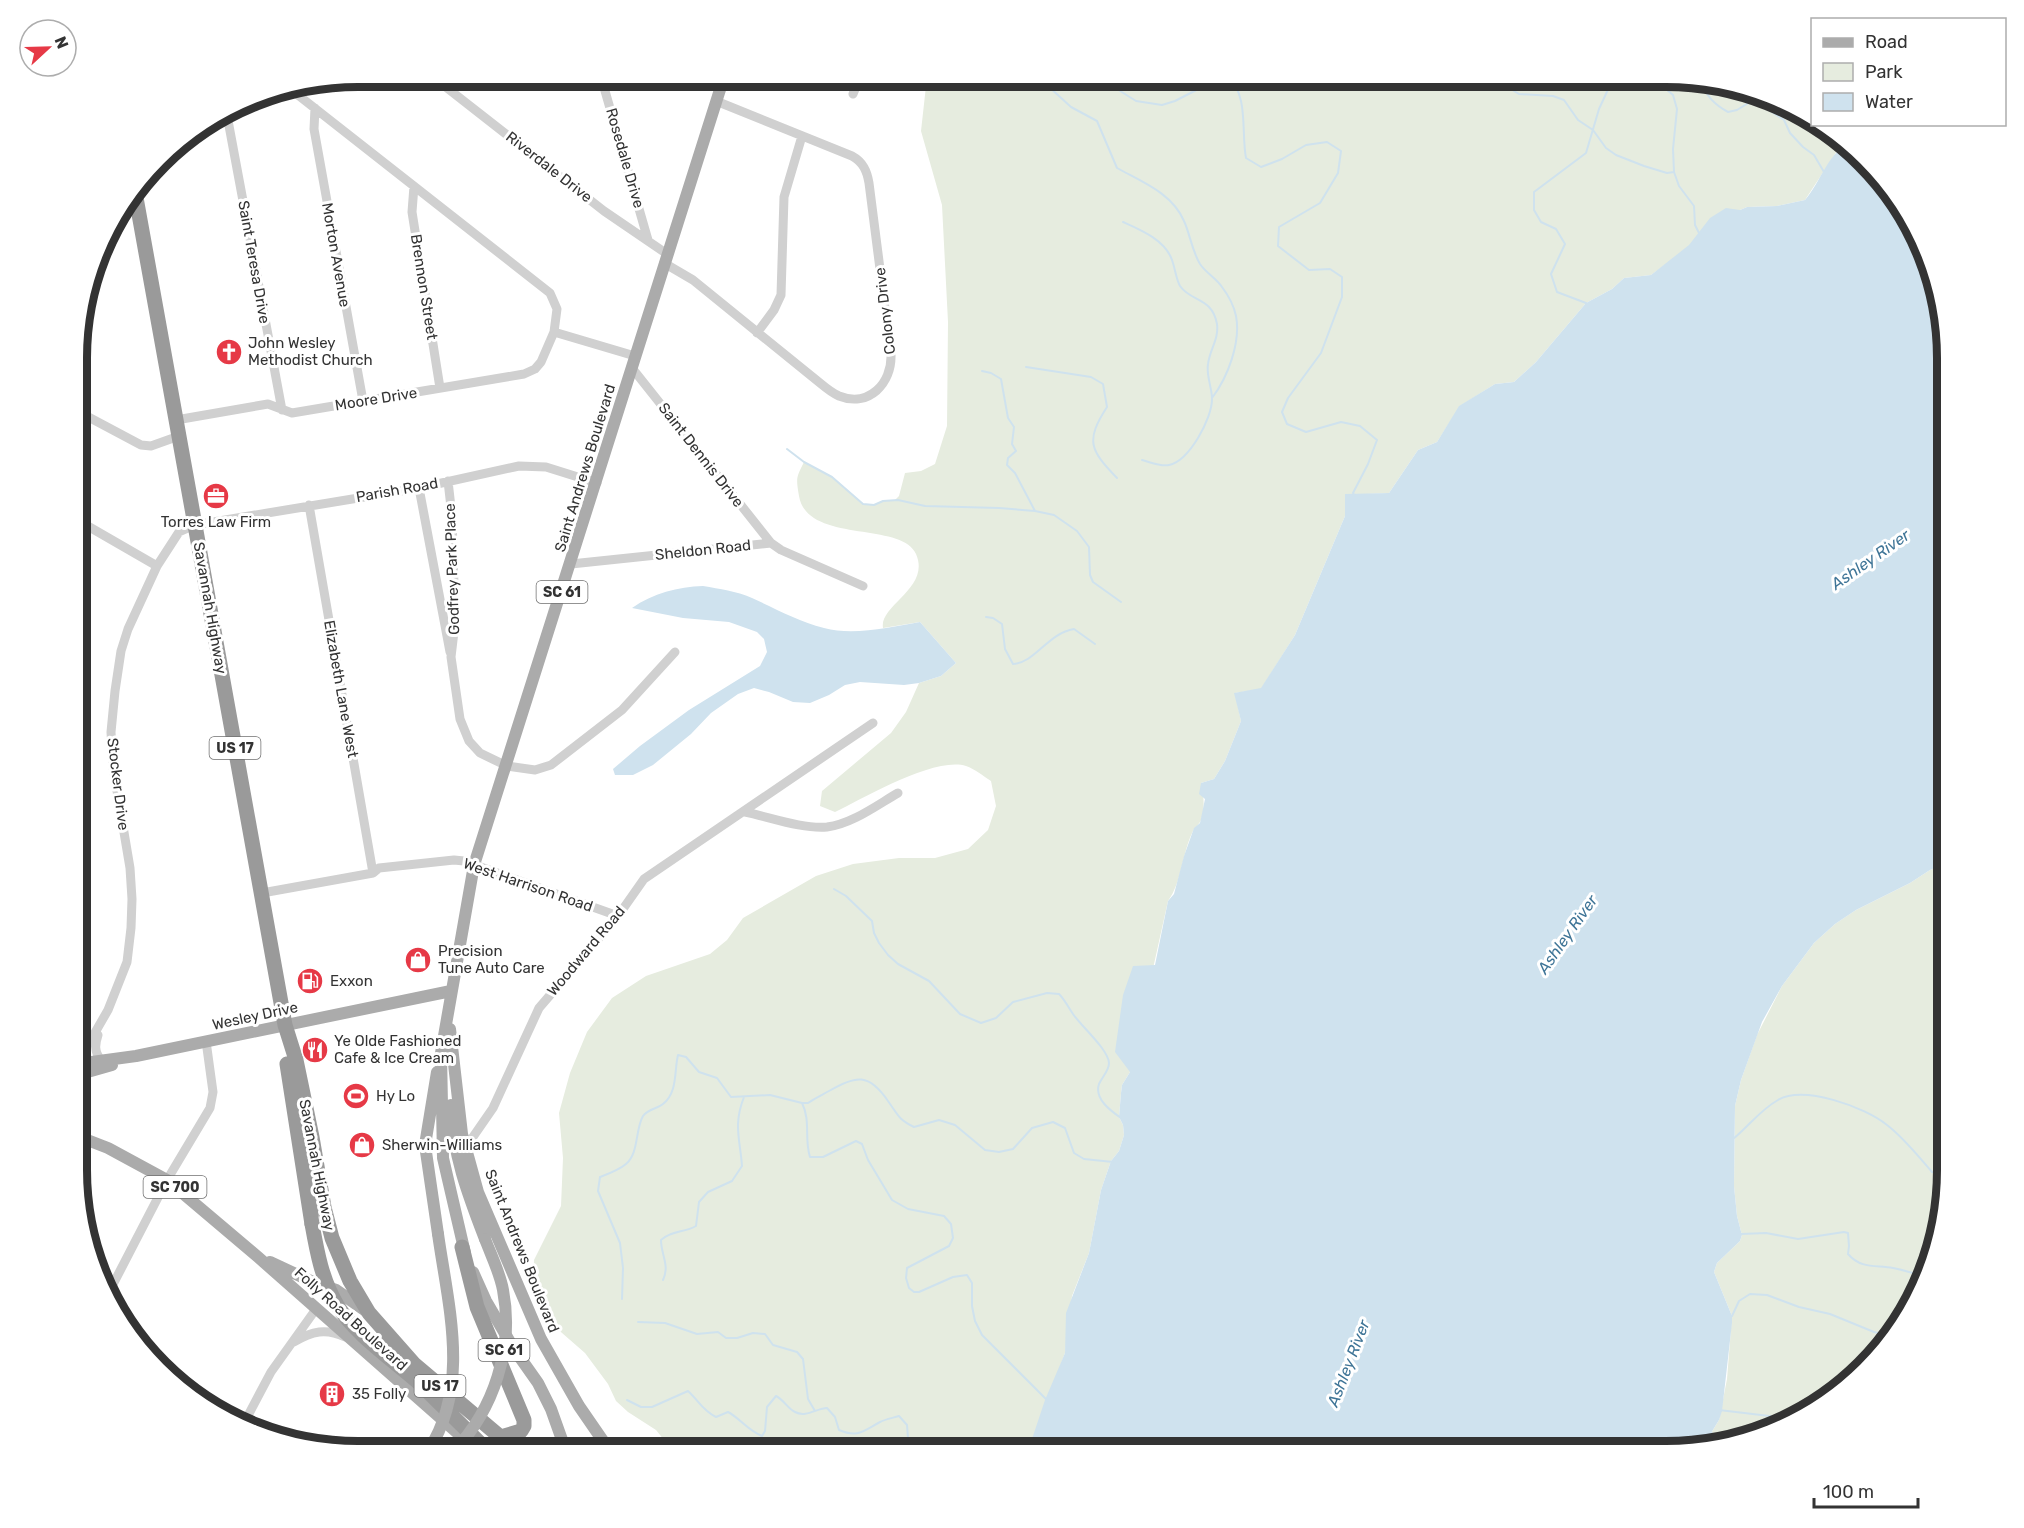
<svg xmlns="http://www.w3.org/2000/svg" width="2024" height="1528" font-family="Rubik,sans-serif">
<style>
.green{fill:#e6ecdf}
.water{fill:#cfe2ee}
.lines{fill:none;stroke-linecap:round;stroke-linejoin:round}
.stream{stroke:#cfe2ee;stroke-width:2}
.minor{stroke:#d0d0d0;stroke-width:9}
.major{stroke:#ababab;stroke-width:12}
.highway{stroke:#9a9a9a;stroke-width:15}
.major-bridge{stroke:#ababab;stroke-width:12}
.highway-bridge{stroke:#9a9a9a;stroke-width:15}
.labels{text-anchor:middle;stroke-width:6;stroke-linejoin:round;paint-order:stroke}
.shield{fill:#fff;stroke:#707070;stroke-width:1.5}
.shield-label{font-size:14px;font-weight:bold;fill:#333}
.street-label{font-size:15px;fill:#333;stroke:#fff}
.poi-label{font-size:15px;fill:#333;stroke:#fff;text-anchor:start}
.water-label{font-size:16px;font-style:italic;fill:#3f7597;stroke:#fff}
.rim{fill:none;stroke:#333;stroke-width:8}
</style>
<rect width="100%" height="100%" fill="#fff"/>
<!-- green -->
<path class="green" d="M 927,77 L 1684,77 L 1774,98 L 1812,122 L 1812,124 L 1817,125 L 1847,143 L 1837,151 L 1805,200 L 1777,206 L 1747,207 L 1740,210 L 1651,275 L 1624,278 L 1612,289 L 1586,303 L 1536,362 L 1514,382 L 1495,384 L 1460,406 L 1437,442 L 1418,450 L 1389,493 L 1345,495 L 1345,516 L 1295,635 L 1261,689 L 1235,693 L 1241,721 L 1225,761 L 1214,779 L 1201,783 C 1204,796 1205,808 1201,820 C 1199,825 1195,827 1193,831 C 1182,853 1182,882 1168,901 L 1130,1072 L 1122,1085 L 1121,1093 L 1119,1117 L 1123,1125 L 1124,1135 L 1119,1151 L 1111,1161 L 1101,1190 L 1089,1253 L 1072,1296 L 1065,1353 L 1028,1451 L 673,1451 L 656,1430 L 628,1412 L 616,1401 L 608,1384 L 585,1353 L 554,1326 L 533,1293 L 534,1260 L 561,1206 L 563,1158 L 559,1113 L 570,1073 L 587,1032 L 612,998 L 646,976 L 710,954 L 727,940 L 743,918 L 816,876 L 853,864 L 899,858 L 935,858 L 968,849 L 988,830 L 996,806 L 991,781 C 983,776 975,769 966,766 C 935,756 864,798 835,812 L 820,806 L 822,791 L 891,733 L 906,712 L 919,683 L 941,676 L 956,663 L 920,622 L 883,628 C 879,605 931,588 916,554 C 902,521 807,544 799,496 C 796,478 796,478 804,462 L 832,477 L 863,504 L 874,505 L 883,501 L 895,500 L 899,496 L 905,473 L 921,471 L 935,464 L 947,426 L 948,322 L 942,205 L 921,131 Z
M 1947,863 L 1947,1189 L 1926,1278 L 1878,1355 L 1790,1423 L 1705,1443 L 1719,1420 L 1727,1379 L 1732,1316 L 1714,1272 L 1717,1263 L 1740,1241 L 1742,1235 L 1737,1216 L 1734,1186 L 1735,1106 L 1741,1080 L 1757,1035 L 1782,986 L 1814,943 L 1835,924 L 1856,910 L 1910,883 L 1930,870 Z"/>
<!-- water -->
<path class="water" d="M 1847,143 L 1851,146 L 1919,234 L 1947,357 L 1947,863 L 1930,870 L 1910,883 L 1856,910 L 1835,924 L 1814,943 L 1782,986 L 1762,1022 L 1741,1080 L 1735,1106 L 1734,1186 L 1737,1216 L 1742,1235 L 1740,1241 L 1717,1263 L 1714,1272 L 1732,1316 L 1732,1323 L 1722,1411 L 1719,1420 L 1705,1443 L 1666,1451 L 1028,1451 L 1045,1400 L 1065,1353 L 1066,1313 L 1089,1253 L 1101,1190 L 1111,1161 L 1119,1151 L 1124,1135 L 1123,1125 L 1119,1117 L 1121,1093 L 1122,1085 L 1130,1072 L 1115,1052 L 1123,995 L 1133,966 L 1155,965 L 1168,901 L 1174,894 L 1184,856 L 1194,828 L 1200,823 L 1205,799 L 1199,794 L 1201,783 L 1214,779 L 1225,761 L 1241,721 L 1234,693 L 1261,688 L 1295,635 L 1345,516 L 1345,494 L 1389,493 L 1418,450 L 1437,442 L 1459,406 L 1495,384 L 1514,382 L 1536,362 L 1586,303 L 1612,289 L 1624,278 L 1651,275 L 1689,245 L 1710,218 L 1726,208 L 1740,210 L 1747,207 L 1777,206 L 1805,200 C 1821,181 1826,158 1847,143 Z
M 703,586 C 720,589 736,591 752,598 C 776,609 798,621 824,628 C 854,636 890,627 920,622 L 956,663 L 941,676 L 919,683 L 904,685 L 860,682 L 845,685 L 829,695 L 810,703 L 793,702 L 769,692 L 754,688 L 738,694 L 711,713 L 691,734 L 653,765 L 633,775 L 615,775 L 613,769 L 640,746 L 689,710 L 760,666 L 767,652 L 764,639 L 757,632 L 729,622 L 683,618 L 632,608 C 653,593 678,587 703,586 Z"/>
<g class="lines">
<!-- stream -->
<path class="stream" d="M 1098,77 L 1136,101 L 1162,105 L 1175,101 L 1208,84 L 1232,80
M 1228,77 C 1249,95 1241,133 1246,158 L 1261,167 L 1282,159 L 1306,145 L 1327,142 L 1341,151 L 1338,173 L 1320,203 L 1279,227 L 1278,246 L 1309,270 L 1330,269 L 1342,277 L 1342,297 L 1321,353 L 1288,398 L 1282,412 L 1287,424 L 1306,432 L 1341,422 L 1360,426 L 1377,440 L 1368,464 L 1353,493 L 1355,496
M 1441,77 L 1451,77
M 1491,77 L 1519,94 L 1553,96 L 1564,100 L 1578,120 L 1593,130 L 1606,148 L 1616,155 L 1644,166 L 1667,173 L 1674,172
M 1638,77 L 1659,83 L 1673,95 L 1677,109 L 1673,149 L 1674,172 L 1679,186 L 1694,206 L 1695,225 L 1699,233
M 1704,82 C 1703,95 1717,106 1728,112 L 1737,110 L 1750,102 L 1764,107 L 1784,120 L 1790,133 L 1803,147 L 1814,155 L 1824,172
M 1048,86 L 1071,107 L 1097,121 L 1117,168 C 1142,182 1172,193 1184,221 C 1190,234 1192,251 1200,264 C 1206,273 1216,278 1222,287 C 1228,295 1234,306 1236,316 C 1241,342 1228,377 1212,398
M 1238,89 L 1256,77
M 1123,222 C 1141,230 1165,240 1172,260 C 1175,268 1176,279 1180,286 C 1191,302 1212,297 1217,324 C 1219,339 1210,349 1208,364 C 1206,376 1212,387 1212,399 C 1212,419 1189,461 1169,465 C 1161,467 1150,462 1142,460
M 1586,303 L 1557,292 L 1551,274 L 1565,244 L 1556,229 L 1541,222 L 1534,210 L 1534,192 L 1586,153 L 1599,109 L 1611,83 L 1609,77
M 1026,367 L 1091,377 L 1103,384 L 1107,407 C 1085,441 1090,450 1117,478
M 982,371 L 991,373 L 1001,379 L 1008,418 L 1014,427 L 1012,444 L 1016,451 L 1008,458 L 1007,465 L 1015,473 L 1035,511
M 787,449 L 804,462 L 832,477 L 863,504 L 874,505 L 883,501 L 898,500 L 925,506 L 999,508 L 1035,511 L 1054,515 L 1077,531 L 1089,547 L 1090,575 L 1093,582 L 1121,602
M 986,617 L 993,618 L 1002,624 L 1005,649 L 1013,664 C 1035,663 1048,633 1074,629 L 1095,644
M 834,889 L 846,896 L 872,921 L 874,933 L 879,943 L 888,955 L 898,964 L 929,981 L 960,1014 L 981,1023 L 996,1018 L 1013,1002 L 1047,993 L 1059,994 C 1065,1000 1068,1007 1073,1014 C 1081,1026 1108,1049 1109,1063 C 1109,1071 1102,1077 1099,1084 C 1094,1099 1111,1111 1121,1118
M 802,1103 C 811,1121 804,1139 810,1157 L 823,1157 L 856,1141 L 862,1144 L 868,1160 L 892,1200 L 908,1209 L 944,1216 L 951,1224 L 953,1238 L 949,1246 L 907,1268 L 906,1278 L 909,1288 L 914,1292 L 919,1292 L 953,1277 L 967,1275 L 972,1283 L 972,1306 L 975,1321 L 982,1335 L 1048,1401
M 1733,1139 C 1748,1127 1760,1110 1778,1100 C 1804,1085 1865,1107 1887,1125 C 1904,1138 1918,1156 1932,1172 L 1947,1172
M 1741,1234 L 1766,1233 L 1798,1239 L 1844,1232 L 1848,1233 L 1849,1246 L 1848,1254 C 1861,1269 1875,1265 1893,1268 C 1904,1270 1915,1274 1926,1277
M 663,1280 C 670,1265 661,1255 661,1240 C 672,1230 684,1233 696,1226 L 699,1202 L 708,1192 L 732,1181 L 742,1166 C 740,1139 733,1125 744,1097
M 622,1299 L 623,1268 L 620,1243 L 598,1191 L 600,1177 C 608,1174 619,1170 626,1164 C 639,1153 635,1130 643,1116 C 648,1109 657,1109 663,1104 C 678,1092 674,1071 678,1055 L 686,1057 L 699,1072 L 717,1078 L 731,1097 L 770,1095 L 802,1103 L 808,1103 C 815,1098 822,1095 829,1091 C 856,1075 869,1073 888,1101 C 898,1115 898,1119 914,1127 L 939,1120 L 955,1125 L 985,1150 L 999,1152 L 1013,1149 L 1032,1128 L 1053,1122 L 1065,1128 L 1074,1153 L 1084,1159 L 1113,1162
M 1732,1316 L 1739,1301 L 1750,1294 L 1767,1295 L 1799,1307 L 1830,1314 L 1874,1332 L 1890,1336
M 638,1322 L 665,1323 L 697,1334 L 718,1332 L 726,1338 L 737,1338 L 753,1333 L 765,1334 L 773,1345 L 797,1352 L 803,1359 L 808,1399 L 815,1411
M 627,1400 L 641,1407 L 652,1407 L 688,1391 C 699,1401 702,1410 716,1417 L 728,1412 C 741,1419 747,1430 762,1436 L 765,1431 L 767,1407 L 776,1396 C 784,1400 788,1409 795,1412 C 806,1418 817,1408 827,1408 L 835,1417 L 839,1430 C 858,1438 863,1431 880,1422 C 886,1419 893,1418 899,1416 L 907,1425 L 909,1451
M 1719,1410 L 1794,1419
M 1711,1433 L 1722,1439"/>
<!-- minor -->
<path class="minor" d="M 433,77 L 604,211 L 667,254
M 601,77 L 648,240
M 853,94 L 860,77
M 315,108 L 314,129 L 363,401
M 227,115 L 282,410
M 414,186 L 412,212 L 440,388
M 664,263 L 693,280 L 820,383 C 826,388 832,393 839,396 C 869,408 892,383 891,355 L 869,183 C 867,171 863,162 852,156 L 716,101
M 554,332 L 635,356
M 757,333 L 774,310 L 781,295 L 784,197 L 802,136
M 632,368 L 771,543
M 79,412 L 141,445 L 151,446 L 179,436
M 176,420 L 268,404 L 292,413 L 524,374 L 535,369 L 541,362 L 554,332 L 557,309 L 550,293 L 289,88
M 448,481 L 452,516 L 455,623 L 451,657 L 460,719 L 469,741 L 480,753 L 507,766 L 535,770 L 551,765 L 622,710 L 675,652
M 419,488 L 450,652
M 309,505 L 373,873
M 79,521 L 157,566
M 571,564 L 771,543 L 781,550 L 863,586
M 745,812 C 770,817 801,829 827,827 C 852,824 877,805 898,793
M 262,893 L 373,873 L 379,868 L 454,860 L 464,861 L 618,916
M 98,1035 C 95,1044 94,1052 101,1060
M 77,1053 L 89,1043 L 108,1010 L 127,962 L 131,928 L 132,899 L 130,868 L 113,767 L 111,732 L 115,691 L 121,651 L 128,629 L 157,566 L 179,532 L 195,525 L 419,488 L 519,466 L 546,467 L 597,483
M 466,1147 L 493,1108 L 539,1008 L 618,916 L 644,879 L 873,723
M 100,1275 L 113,1283
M 107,1296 L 167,1180 L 210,1108 L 213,1092 L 206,1041
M 294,1342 C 312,1331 326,1328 345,1337
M 243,1425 L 271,1372 L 316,1309"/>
<!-- major -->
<path class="major" d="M 450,1029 L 462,1134 L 478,1192 L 541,1339 L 579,1406 L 610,1451
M 77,1064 L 136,1056 L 451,991
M 437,1072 L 425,1145 L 438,1234
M 77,1075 L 112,1065
M 451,1105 C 452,1153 468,1195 485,1239
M 77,1136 L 108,1148 L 167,1180 L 258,1257 L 478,1451
M 465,1253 L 443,1158 L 441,1053 L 474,865 L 724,77
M 270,1262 L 313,1282 L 336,1290 L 366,1311
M 473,1272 L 486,1301 L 514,1349 L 538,1383 L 551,1409 L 566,1451"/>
<!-- highway -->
<path class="highway" d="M 135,192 L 285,1025 L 296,1060 L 312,1137 L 324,1207 L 332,1238 L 350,1281 L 369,1313 L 414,1364 L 517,1451
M 287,1064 L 312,1224
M 462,1247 L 477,1307 L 524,1420 L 524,1426 L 521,1431 L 501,1437
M 418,1382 L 488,1451"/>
<!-- major-bridge -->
<path class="major-bridge" d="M 428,1451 C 471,1386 448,1305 438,1234
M 454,1451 C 494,1409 514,1348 503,1290 C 500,1273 491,1255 485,1239"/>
<!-- highway-bridge -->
<path class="highway-bridge" d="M 312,1224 C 317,1252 322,1280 337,1305 C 355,1334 392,1359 418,1382"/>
</g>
<!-- icons -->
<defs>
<symbol id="church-disc" viewBox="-11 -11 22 22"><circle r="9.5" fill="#e63946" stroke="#fff"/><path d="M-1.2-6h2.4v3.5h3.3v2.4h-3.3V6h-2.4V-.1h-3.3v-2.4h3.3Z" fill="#fff"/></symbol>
<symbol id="office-disc" viewBox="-11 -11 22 22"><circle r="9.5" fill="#e63946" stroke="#fff"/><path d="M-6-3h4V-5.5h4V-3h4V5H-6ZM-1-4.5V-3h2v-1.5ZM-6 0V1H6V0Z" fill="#fff"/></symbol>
<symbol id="shop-disc" viewBox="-11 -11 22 22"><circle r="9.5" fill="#e63946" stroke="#fff"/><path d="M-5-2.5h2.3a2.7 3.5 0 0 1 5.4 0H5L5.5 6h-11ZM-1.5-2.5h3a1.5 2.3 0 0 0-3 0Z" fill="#fff"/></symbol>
<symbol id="fuel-disc" viewBox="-11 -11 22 22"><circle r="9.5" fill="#e63946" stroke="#fff"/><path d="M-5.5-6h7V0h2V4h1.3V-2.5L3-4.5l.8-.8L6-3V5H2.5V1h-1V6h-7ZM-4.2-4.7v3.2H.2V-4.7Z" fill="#fff"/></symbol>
<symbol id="restaurant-disc" viewBox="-11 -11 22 22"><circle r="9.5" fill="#e63946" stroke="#fff"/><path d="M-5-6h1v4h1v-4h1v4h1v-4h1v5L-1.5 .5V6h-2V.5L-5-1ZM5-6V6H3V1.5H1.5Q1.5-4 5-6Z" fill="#fff"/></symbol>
<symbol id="stadium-disc" viewBox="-11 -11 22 22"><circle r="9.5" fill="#e63946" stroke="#fff"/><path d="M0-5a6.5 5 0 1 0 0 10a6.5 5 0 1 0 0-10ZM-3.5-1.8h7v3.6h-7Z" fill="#fff"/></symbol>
<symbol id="building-disc" viewBox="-11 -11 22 22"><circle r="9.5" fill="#e63946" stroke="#fff"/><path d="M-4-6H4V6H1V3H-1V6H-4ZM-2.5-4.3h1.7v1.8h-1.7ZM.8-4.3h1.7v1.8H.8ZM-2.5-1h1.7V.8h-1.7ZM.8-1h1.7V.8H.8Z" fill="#fff"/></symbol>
</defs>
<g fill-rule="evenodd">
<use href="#church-disc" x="214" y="337" width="30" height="30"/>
<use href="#office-disc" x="201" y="481" width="30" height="30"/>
<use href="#shop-disc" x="403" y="945" width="30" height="30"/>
<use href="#fuel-disc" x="295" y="966" width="30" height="30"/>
<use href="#restaurant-disc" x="300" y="1035" width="30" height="30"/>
<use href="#stadium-disc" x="341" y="1081" width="30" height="30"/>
<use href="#shop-disc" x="347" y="1130" width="30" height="30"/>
<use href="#building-disc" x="317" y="1379" width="30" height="30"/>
</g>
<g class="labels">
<!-- shield labels -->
<g class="shield">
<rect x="536.5" y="581" width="51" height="22" rx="4.5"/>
<rect x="209.5" y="737" width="51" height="22" rx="4.5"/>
<rect x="143.5" y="1176" width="63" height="22" rx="4.5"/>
<rect x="478.5" y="1339" width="51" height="22" rx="4.5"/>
<rect x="414.5" y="1375" width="51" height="22" rx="4.5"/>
</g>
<g class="shield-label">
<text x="562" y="597">SC 61</text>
<text x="235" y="753">US 17</text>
<text x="175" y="1192">SC 700</text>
<text x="504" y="1355">SC 61</text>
<text x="440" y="1391">US 17</text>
</g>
<!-- street labels -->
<g class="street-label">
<text transform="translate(625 158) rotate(74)" y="5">Rosedale Drive</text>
<text transform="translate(549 167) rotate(38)" y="5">Riverdale Drive</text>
<text transform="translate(336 255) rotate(80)" y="5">Morton Avenue</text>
<text transform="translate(254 262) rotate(80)" y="5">Saint Teresa Drive</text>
<text transform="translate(424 287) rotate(81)" y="5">Brennon Street</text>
<text transform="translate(885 311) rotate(-97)" y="5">Colony Drive</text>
<text transform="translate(376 399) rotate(-9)" y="5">Moore Drive</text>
<text transform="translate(701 455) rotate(52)" y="5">Saint Dennis Drive</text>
<text transform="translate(585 468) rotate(-73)" y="5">Saint Andrews Boulevard</text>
<text transform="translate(397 490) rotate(-10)" y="5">Parish Road</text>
<text transform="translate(703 550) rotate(-6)" y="5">Sheldon Road</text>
<text transform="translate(452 569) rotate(-92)" y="5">Godfrey Park Place</text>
<text transform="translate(210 608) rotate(80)" y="5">Savannah Highway</text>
<text transform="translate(341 689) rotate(80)" y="5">Elizabeth Lane West</text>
<text transform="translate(118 784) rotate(83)" y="5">Stocker Drive</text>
<text transform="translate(528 885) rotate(19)" y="5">West Harrison Road</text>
<text transform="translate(586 951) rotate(-50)" y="5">Woodward Road</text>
<text transform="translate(255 1016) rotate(-12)" y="5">Wesley Drive</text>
<text transform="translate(317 1165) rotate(79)" y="5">Savannah Highway</text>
<text transform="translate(522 1251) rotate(68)" y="5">Saint Andrews Boulevard</text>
<text transform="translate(351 1319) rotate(42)" y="5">Folly Road Boulevard</text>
</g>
<!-- poi labels -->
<g class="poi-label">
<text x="248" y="348">John Wesley<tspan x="248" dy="17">Methodist Church</tspan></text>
<text x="216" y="527" text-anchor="middle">Torres Law Firm</text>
<text x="438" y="956">Precision<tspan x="438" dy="17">Tune Auto Care</tspan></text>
<text x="330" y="986">Exxon</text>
<text x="334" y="1046">Ye Olde Fashioned<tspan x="334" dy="17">Cafe &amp; Ice Cream</tspan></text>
<text x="376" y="1101">Hy Lo</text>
<text x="382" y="1150">Sherwin-Williams</text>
<text x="352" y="1399">35 Folly</text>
</g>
<!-- water labels -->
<g class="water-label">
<text transform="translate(1870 559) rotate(-35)" y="6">Ashley River</text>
<text transform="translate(1567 934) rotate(-55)" y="6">Ashley River</text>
<text transform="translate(1348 1363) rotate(-69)" y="6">Ashley River</text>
</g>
</g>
<!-- crop -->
<path d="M0 0H2024V1528H0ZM358 87H1666A271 271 0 0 1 1937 358V1170A271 271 0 0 1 1666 1441H358A271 271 0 0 1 87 1170V358A271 271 0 0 1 358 87Z" fill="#fff" fill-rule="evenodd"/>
<path class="rim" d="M358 87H1666A271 271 0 0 1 1937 358V1170A271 271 0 0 1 1666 1441H358A271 271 0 0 1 87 1170V358A271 271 0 0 1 358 87Z"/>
<!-- legend -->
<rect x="1811" y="18" width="195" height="108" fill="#ffffff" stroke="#adadad" stroke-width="1.5"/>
<rect x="1823" y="38" width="30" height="9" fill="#ababab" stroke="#adadad" stroke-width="1.5"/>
<text x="1865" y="48" font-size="18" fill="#333333">Road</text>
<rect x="1823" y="63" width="30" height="18" fill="#e6ecdf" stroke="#adadad" stroke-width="1.5"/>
<text x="1865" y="78" font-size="18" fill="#333333">Park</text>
<rect x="1823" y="93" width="30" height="18" fill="#cfe2ee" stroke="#adadad" stroke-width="1.5"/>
<text x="1865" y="108" font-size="18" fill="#333333">Water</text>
<!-- north arrow -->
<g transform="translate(48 48) rotate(68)"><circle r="28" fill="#ffffff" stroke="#adadad" stroke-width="1.5"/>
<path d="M0-4.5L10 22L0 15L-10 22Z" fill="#e63946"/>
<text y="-9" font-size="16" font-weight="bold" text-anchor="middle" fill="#333333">N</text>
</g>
<!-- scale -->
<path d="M1814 1498v9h104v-9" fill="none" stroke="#333333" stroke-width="3"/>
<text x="1823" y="1498" font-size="18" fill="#333333" stroke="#ffffff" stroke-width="4.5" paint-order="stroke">100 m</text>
</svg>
